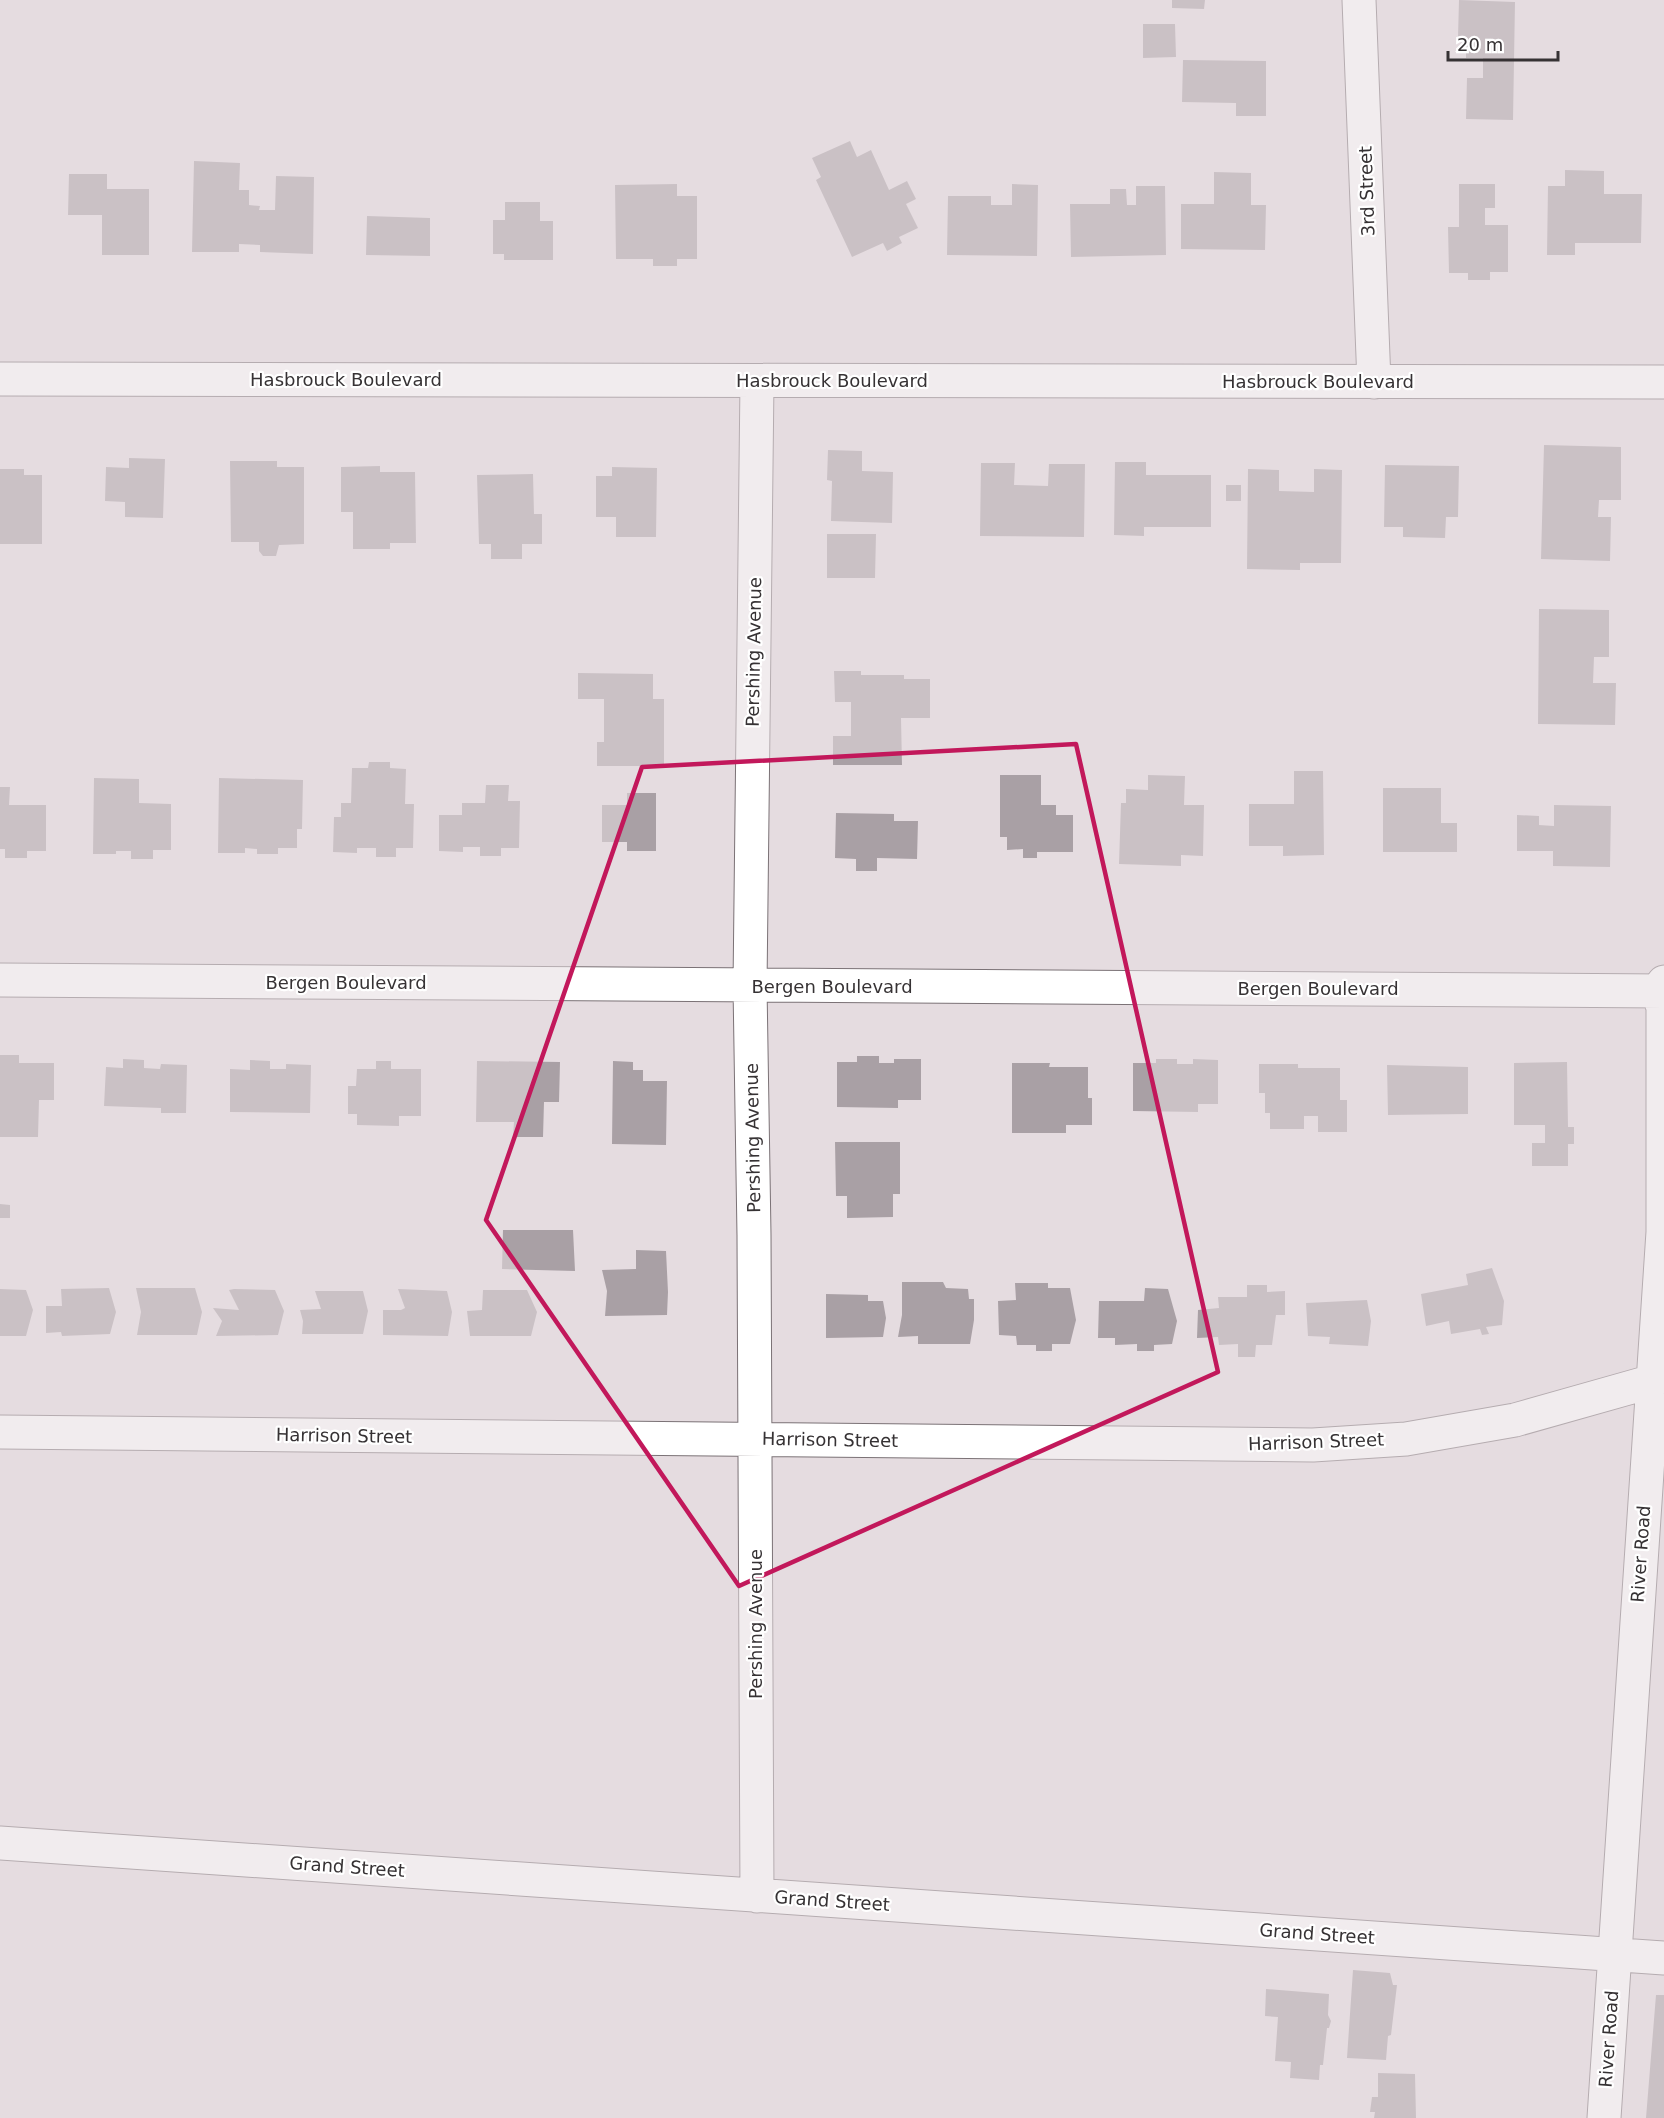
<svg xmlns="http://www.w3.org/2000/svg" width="1664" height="2118" font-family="'DejaVu Sans',sans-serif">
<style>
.building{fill:#a9a0a5}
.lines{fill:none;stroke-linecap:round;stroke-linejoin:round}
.minor-casing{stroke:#7b7276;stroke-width:35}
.minor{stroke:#fff;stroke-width:33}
.marked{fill:none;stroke:#c2185b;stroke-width:4.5;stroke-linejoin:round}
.labels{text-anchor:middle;stroke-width:4.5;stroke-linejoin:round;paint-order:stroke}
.street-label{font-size:18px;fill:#363234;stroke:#fff}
</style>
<rect width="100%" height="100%" fill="#e5dce0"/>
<!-- building -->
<path class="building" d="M 1172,0 L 1205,0 L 1204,9 L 1172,8 Z
M 1459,0 L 1515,2 L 1513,120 L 1466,119 L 1467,78 L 1483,78 L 1483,58 L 1466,58 L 1466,38 L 1458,37 Z
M 1143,24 L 1175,24 L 1176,57 L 1143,58 Z
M 1183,60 L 1266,61 L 1266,116 L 1236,116 L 1236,103 L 1182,102 Z
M 850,141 L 857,157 L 871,150 L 889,190 L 907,181 L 916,199 L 906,204 L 918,228 L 899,237 L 902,243 L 887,251 L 883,243 L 852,257 L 816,180 L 821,177 L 812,158 Z
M 194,161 L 240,163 L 239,190 L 249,190 L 249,205 L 260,206 L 259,210 L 275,210 L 276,176 L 314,177 L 313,254 L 260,252 L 260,245 L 239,244 L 239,252 L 192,252 Z
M 1565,170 L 1604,171 L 1604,194 L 1642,194 L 1641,243 L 1575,243 L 1575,255 L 1547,255 L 1548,186 L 1565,186 Z
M 1214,172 L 1251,173 L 1251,205 L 1266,205 L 1265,250 L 1181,249 L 1181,204 L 1214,204 Z
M 69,174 L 107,174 L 107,189 L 149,189 L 149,255 L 102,255 L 102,215 L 68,215 Z
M 677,184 L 677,196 L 697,196 L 697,259 L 677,259 L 677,266 L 653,266 L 653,259 L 616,259 L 615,185 Z
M 1012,184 L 1038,185 L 1037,256 L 947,255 L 948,196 L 991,196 L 991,205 L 1012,205 Z
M 1459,184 L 1495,184 L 1495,208 L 1485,208 L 1485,225 L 1508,225 L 1508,272 L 1490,272 L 1490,280 L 1468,280 L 1468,273 L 1449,273 L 1448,227 L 1459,227 Z
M 1136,186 L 1165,186 L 1166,255 L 1071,257 L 1070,204 L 1110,204 L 1110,189 L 1126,189 L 1127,205 L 1136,205 Z
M 505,202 L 540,202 L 540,221 L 553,221 L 553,260 L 504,260 L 504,254 L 493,254 L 493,220 L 505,220 Z
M 367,216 L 430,218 L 430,256 L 366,255 Z
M 1544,445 L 1621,447 L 1621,500 L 1599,500 L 1598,517 L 1611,517 L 1610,561 L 1541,559 Z
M 828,450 L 862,451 L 862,471 L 893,472 L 892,523 L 831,521 L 832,481 L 827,480 Z
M 129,458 L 165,459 L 163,518 L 125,517 L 125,502 L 105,501 L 106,467 L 129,468 Z
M 230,461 L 277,461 L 277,467 L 304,467 L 304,544 L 279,545 L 276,556 L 263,556 L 259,551 L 259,542 L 231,542 Z
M 1115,462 L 1146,462 L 1146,475 L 1211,475 L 1211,527 L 1144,527 L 1144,536 L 1114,535 Z
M 981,463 L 1015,463 L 1014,485 L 1048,486 L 1049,464 L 1085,464 L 1084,537 L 980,536 Z
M 1385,465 L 1459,466 L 1458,517 L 1446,517 L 1445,538 L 1403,537 L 1403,527 L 1384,527 Z
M 380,466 L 380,472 L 415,472 L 416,543 L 390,543 L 390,549 L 353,549 L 353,512 L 341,512 L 341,467 Z
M 612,467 L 657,468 L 656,537 L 616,537 L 616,517 L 596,517 L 596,476 L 612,476 Z
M 0,469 L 24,469 L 24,475 L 42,475 L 42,544 L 0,544 Z
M 1248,469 L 1279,470 L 1279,491 L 1314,492 L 1314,469 L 1342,470 L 1341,563 L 1300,563 L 1300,570 L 1247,569 Z
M 533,474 L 534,514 L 542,514 L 542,544 L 522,544 L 522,559 L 491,559 L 491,544 L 479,544 L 477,475 Z
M 1226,485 L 1241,485 L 1241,501 L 1226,501 Z
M 827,534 L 876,534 L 875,578 L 827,578 Z
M 1539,609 L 1609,610 L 1609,657 L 1594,657 L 1593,683 L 1616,683 L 1615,725 L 1538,724 Z
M 834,671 L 861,671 L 861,675 L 904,675 L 904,679 L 930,679 L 930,718 L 901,718 L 902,765 L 833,765 L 833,736 L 851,736 L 851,702 L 835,702 Z
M 578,673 L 653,674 L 653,699 L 664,699 L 664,766 L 597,766 L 597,742 L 604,742 L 604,699 L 578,699 Z
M 369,762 L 390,762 L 390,768 L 406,769 L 405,804 L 414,804 L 413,848 L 396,848 L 396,857 L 376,857 L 376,848 L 357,848 L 357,853 L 333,852 L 334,817 L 341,817 L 341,803 L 351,803 L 352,768 L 368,768 Z
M 1294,771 L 1323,771 L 1324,855 L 1283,856 L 1283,846 L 1249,846 L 1249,804 L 1294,804 Z
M 1000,775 L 1041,775 L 1041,805 L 1056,805 L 1056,815 L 1073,815 L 1073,852 L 1037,852 L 1037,858 L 1023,858 L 1023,849 L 1007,850 L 1007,837 L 1000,837 Z
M 1148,775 L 1185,776 L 1184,805 L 1204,805 L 1203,856 L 1181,855 L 1181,866 L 1119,864 L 1121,803 L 1126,803 L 1126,789 L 1148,790 Z
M 94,778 L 139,779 L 139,803 L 171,804 L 171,850 L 153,850 L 153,859 L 131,859 L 131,851 L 116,851 L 116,854 L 93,854 Z
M 219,778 L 303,780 L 302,829 L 297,829 L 297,848 L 278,848 L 278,854 L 257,854 L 257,849 L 245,848 L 245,853 L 218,853 Z
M 486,785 L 509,785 L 508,801 L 520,801 L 519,848 L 501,848 L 501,856 L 480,856 L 480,847 L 463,847 L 463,852 L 439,851 L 439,815 L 462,815 L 462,803 L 485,803 Z
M 0,787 L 10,787 L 9,805 L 46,805 L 46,851 L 27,851 L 27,858 L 5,858 L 5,849 L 0,849 Z
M 1383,788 L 1441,788 L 1441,823 L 1457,823 L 1457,852 L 1383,852 Z
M 627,793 L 656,793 L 656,851 L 627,851 L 627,842 L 602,842 L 602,805 L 627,805 Z
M 1554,805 L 1611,806 L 1610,867 L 1553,866 L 1553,851 L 1517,851 L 1517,815 L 1539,816 L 1539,825 L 1554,826 Z
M 836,813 L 894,814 L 894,821 L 918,821 L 917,859 L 877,858 L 877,871 L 856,871 L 856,859 L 835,858 Z
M 0,1055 L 19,1055 L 19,1063 L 54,1063 L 54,1100 L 39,1100 L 38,1137 L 0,1137 Z
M 857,1056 L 879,1056 L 879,1063 L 894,1063 L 894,1059 L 921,1059 L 921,1100 L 898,1100 L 898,1108 L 837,1107 L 837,1062 L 857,1062 Z
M 123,1059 L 144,1060 L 144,1068 L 160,1069 L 161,1064 L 187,1065 L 186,1113 L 161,1113 L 161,1108 L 104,1106 L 106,1067 L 123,1068 Z
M 1156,1059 L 1177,1059 L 1177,1064 L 1193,1064 L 1193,1059 L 1218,1060 L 1218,1104 L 1198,1104 L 1198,1112 L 1133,1111 L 1133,1063 L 1156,1063 Z
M 250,1060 L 270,1061 L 270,1069 L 286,1069 L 286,1064 L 311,1065 L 310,1113 L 230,1112 L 230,1069 L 250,1070 Z
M 376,1061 L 391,1061 L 391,1069 L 421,1069 L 421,1116 L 399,1116 L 399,1126 L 357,1125 L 357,1114 L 348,1114 L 348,1086 L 356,1086 L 357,1069 L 376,1069 Z
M 477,1061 L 560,1062 L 559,1102 L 544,1102 L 543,1137 L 513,1137 L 514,1122 L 476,1122 Z
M 613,1061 L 633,1062 L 633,1070 L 643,1070 L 643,1081 L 667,1081 L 666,1145 L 612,1144 Z
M 1567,1062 L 1568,1127 L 1574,1127 L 1574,1144 L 1568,1144 L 1568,1166 L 1532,1166 L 1532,1143 L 1545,1143 L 1545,1125 L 1514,1125 L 1514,1063 Z
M 1012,1063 L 1050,1063 L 1049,1067 L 1088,1067 L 1088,1098 L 1092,1098 L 1092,1125 L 1066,1125 L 1066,1133 L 1012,1133 Z
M 1259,1064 L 1298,1064 L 1298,1068 L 1340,1068 L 1340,1100 L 1347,1100 L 1347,1132 L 1318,1132 L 1318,1116 L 1304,1116 L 1304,1129 L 1270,1129 L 1270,1113 L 1265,1113 L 1265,1093 L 1259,1093 Z
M 1387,1065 L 1468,1067 L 1468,1114 L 1388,1115 Z
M 835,1142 L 900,1142 L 900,1194 L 893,1194 L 893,1217 L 847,1218 L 847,1196 L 836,1196 Z
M 0,1204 L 10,1205 L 10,1218 L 0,1218 Z
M 503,1230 L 573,1230 L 575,1271 L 502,1269 Z
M 636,1250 L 666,1251 L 668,1292 L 667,1315 L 605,1316 L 607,1291 L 602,1270 L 636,1269 Z
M 1492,1268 L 1504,1301 L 1502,1325 L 1486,1327 L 1489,1334 L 1482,1335 L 1480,1329 L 1451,1334 L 1449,1321 L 1426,1326 L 1421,1294 L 1468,1285 L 1466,1274 Z
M 902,1282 L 943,1282 L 946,1288 L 968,1289 L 969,1299 L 974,1299 L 974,1320 L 970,1344 L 918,1344 L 918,1336 L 898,1337 L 902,1315 Z
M 1015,1283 L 1048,1283 L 1048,1288 L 1070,1288 L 1076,1320 L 1070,1344 L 1052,1344 L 1052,1351 L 1036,1351 L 1036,1345 L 1017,1345 L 1016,1336 L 999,1335 L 998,1301 L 1016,1300 Z
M 1247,1285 L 1267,1285 L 1267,1292 L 1285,1291 L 1285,1315 L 1276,1315 L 1272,1345 L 1256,1345 L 1255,1357 L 1238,1357 L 1238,1344 L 1219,1345 L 1218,1337 L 1197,1338 L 1198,1310 L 1219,1308 L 1218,1297 L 1247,1297 Z
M 109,1288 L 116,1312 L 110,1334 L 62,1336 L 61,1332 L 46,1333 L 46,1306 L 62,1306 L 61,1289 Z
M 136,1288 L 195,1288 L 202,1312 L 197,1335 L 137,1335 L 141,1312 Z
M 1145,1288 L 1168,1289 L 1177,1321 L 1172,1344 L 1154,1345 L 1154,1351 L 1137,1351 L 1137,1344 L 1115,1345 L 1115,1338 L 1098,1338 L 1099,1301 L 1144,1301 Z
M 0,1289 L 26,1290 L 33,1310 L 26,1336 L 0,1336 Z
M 234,1289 L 275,1290 L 284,1311 L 278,1335 L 216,1336 L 222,1321 L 213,1308 L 239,1310 L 229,1290 Z
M 398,1289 L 447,1291 L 452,1312 L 448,1336 L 383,1335 L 383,1310 L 401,1310 L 405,1308 Z
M 483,1290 L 527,1290 L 537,1312 L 531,1336 L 470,1336 L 467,1311 L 482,1310 Z
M 315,1291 L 363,1291 L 368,1311 L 363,1334 L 302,1334 L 303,1321 L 300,1310 L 321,1309 Z
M 826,1294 L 868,1295 L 868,1301 L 883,1301 L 886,1318 L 883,1337 L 826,1338 Z
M 1367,1300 L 1371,1321 L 1368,1346 L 1329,1344 L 1330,1337 L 1308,1336 L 1306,1303 Z
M 1353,1970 L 1390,1973 L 1393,1985 L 1397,1985 L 1391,2035 L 1388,2036 L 1386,2060 L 1347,2058 Z
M 1266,1989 L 1329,1994 L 1328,2015 L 1331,2021 L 1329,2028 L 1327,2028 L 1323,2065 L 1320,2065 L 1319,2080 L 1290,2078 L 1291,2062 L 1275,2061 L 1278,2017 L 1265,2016 Z
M 1656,1995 L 1664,1995 L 1664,2118 L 1646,2118 Z
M 1378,2073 L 1415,2074 L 1416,2118 L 1374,2118 L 1375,2112 L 1370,2112 L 1372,2097 L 1378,2097 Z"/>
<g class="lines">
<defs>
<path id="minor" d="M 1359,0 L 1374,382
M 0,379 L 1664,382
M 757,381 L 750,986 L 754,1235 L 757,1896
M 0,980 L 1664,991
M 0,1432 L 1313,1445 L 1406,1439 L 1515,1420 L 1653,1381
M 0,1843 L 1664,1958
M 1604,2118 L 1663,1232 L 1663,1007 L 1657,991 L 1664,982"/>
</defs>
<!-- minor casing -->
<use href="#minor" class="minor-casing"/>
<!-- minor -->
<use href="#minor" class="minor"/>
</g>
<!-- marked area -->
<path d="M0 0H1664V2118H0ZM 1076,744 L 1218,1372 L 739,1586 L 486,1220 L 642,767 Z" fill="#e5dce0" fill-opacity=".55" fill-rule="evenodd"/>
<path class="marked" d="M 1076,744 L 1218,1372 L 739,1586 L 486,1220 L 642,767 Z"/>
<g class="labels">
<!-- street labels -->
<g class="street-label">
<text transform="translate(1367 191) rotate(-92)" y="6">3rd Street</text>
<text x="346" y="386">Hasbrouck Boulevard</text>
<text x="832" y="387">Hasbrouck Boulevard</text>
<text x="1318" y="388">Hasbrouck Boulevard</text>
<text transform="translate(754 652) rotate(-89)" y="6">Pershing Avenue</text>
<text x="346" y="989">Bergen Boulevard</text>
<text x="832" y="993">Bergen Boulevard</text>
<text x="1318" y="995">Bergen Boulevard</text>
<text transform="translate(753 1138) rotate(-91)" y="6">Pershing Avenue</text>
<text transform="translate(344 1436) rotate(1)" y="6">Harrison Street</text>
<text transform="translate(830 1440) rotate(1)" y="6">Harrison Street</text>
<text transform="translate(1316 1442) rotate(-2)" y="6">Harrison Street</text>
<text transform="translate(1641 1554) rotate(-86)" y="6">River Road</text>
<text transform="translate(756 1624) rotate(-90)" y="6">Pershing Avenue</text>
<text transform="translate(347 1867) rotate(4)" y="6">Grand Street</text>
<text transform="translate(832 1901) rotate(4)" y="6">Grand Street</text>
<text transform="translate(1317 1934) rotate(4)" y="6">Grand Street</text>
<text transform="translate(1609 2039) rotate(-86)" y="6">River Road</text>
</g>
</g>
<!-- scale -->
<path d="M1448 51v9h110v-9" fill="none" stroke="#363234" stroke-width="3"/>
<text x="1457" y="51" font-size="18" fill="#363234" stroke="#ffffff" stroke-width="4.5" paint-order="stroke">20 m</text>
</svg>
